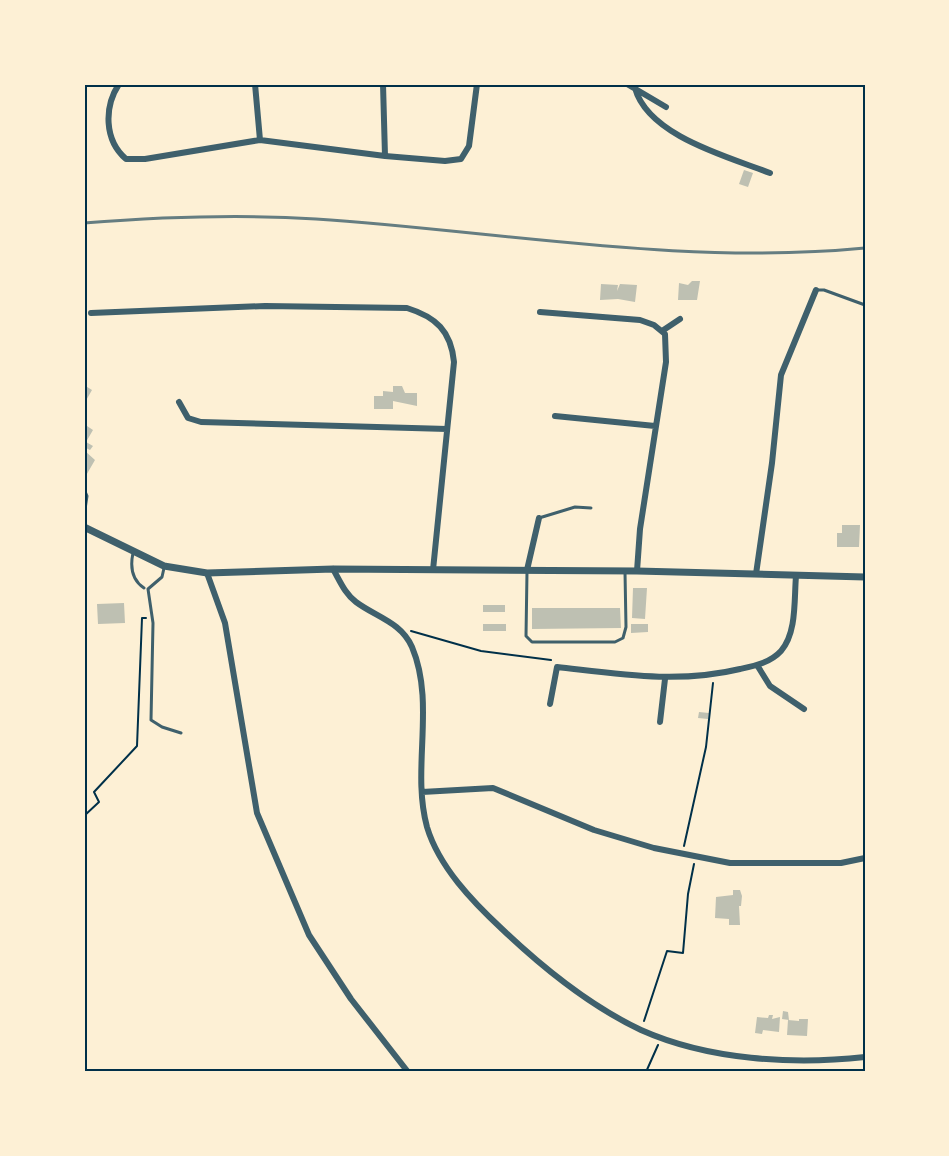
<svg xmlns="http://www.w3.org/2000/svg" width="949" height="1156" font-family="'Golos Text',sans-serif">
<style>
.building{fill:#bec0b2}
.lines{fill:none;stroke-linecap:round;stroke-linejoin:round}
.path{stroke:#003049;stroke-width:2}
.service{stroke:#3f606c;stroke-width:3}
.minor{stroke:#3f606c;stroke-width:6}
.tertiary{stroke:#3f606c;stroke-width:7}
.rail{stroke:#657d81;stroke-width:3}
.neatline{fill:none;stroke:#003049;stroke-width:2}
</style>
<rect width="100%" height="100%" fill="#fdf0d5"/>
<!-- building -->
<path class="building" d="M 744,170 L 753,173 L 748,187 L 739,184 Z
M 692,281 L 700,281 L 697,300 L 678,300 L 679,283 L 688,285 Z
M 601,284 L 618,285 L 617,291 L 620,284 L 637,285 L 635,302 L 618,299 L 600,300 Z
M 84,385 L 92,390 L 84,404 Z
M 393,386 L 402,386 L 405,393 L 417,393 L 417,406 L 393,401 L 393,409 L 374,409 L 374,396 L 383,396 L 383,391 L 393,392 Z
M 84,424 L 93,430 L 86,442 L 93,446 L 90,450 L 86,448 L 85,451 L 95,460 L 84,479 Z
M 842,525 L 860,525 L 859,547 L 837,547 L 837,533 L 842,533 Z
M 633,588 L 647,588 L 645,619 L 632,618 Z
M 124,603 L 125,623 L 98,624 L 97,604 Z
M 483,605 L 505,605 L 505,612 L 483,612 Z
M 532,608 L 620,608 L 621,628 L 532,629 Z
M 483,624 L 506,624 L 506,631 L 483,631 Z
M 631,624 L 648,624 L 648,632 L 631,633 Z
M 699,712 L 709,713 L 708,719 L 698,718 Z
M 733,890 L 740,890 L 742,896 L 741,906 L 739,906 L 740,925 L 729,925 L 729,919 L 715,918 L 716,897 L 733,895 Z
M 783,1011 L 788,1012 L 789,1020 L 782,1019 Z
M 769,1015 L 773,1015 L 772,1019 L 780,1017 L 779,1032 L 763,1030 L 762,1034 L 755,1033 L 757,1017 L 768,1018 Z
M 799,1019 L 808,1019 L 807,1036 L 787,1035 L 788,1020 L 799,1021 Z"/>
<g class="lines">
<!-- path -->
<path class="path" d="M 411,631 L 481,651 L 551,660
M 84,816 L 99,802 L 94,792 L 137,746 L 142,618 L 146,618
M 684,846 L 706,747 L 713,683
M 644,1021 L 667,951 L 683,953 L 688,894 L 694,864
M 646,1072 L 658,1045"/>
<!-- service -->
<path class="service" d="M 816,290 L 824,290 L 865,305
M 84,489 L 87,496 L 84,516
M 539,518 L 575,507 L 591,508
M 133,553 C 130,567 132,580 144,588
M 164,568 L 162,577 L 148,589 L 153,623 L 151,720 L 162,727 L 181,733
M 527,572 L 526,636 L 532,642 L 615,642 L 623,638 L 626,627 L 625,572"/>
<!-- minor -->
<path class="minor" d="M 119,84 C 104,107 104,140 126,159 L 145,159 L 260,140 L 385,156 L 383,84
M 255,84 L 260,140
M 627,84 L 666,107
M 635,88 C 648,136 729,157 770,173
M 385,156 L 445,161 L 461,159 L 469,146 L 477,84
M 540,312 L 640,320 L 654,325 L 665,334 L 666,362 L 640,529 L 637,571
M 91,313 L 265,306 L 407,308 C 436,317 451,331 454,362 L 433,570
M 662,331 L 680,319
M 179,402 L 188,418 L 201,422 L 447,429
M 555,416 L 655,426
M 333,569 C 340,581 345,594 356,602 C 376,617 401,622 412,647 C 436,704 411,769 427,827 C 439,867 473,902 502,929 C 543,968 590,1006 641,1030 C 708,1060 793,1065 865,1057
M 527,570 L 539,518
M 207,573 L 225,623 L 257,813 L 309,935 L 351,999 L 408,1072
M 756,574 L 772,463 L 781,375 L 816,290
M 757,665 L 770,686 L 804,709
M 550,704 L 557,667 C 619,674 678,684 740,669 C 754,666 770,663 781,651 C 797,633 794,599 796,576
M 660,722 L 665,679
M 422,792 L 493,788 L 594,830 L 654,848 L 730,863 L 841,863 L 865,858"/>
<!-- tertiary -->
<path class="tertiary" d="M 84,527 L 164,566 L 207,573 L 333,569 L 637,571 L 865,577"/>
<!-- rail -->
<path class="rail" d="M 84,223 C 160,217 239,214 316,219 C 498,231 681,266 865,248"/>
</g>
<!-- border -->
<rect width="949" height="1156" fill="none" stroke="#fdf0d5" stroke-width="171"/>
<rect x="86" y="86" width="778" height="984" class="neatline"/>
</svg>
